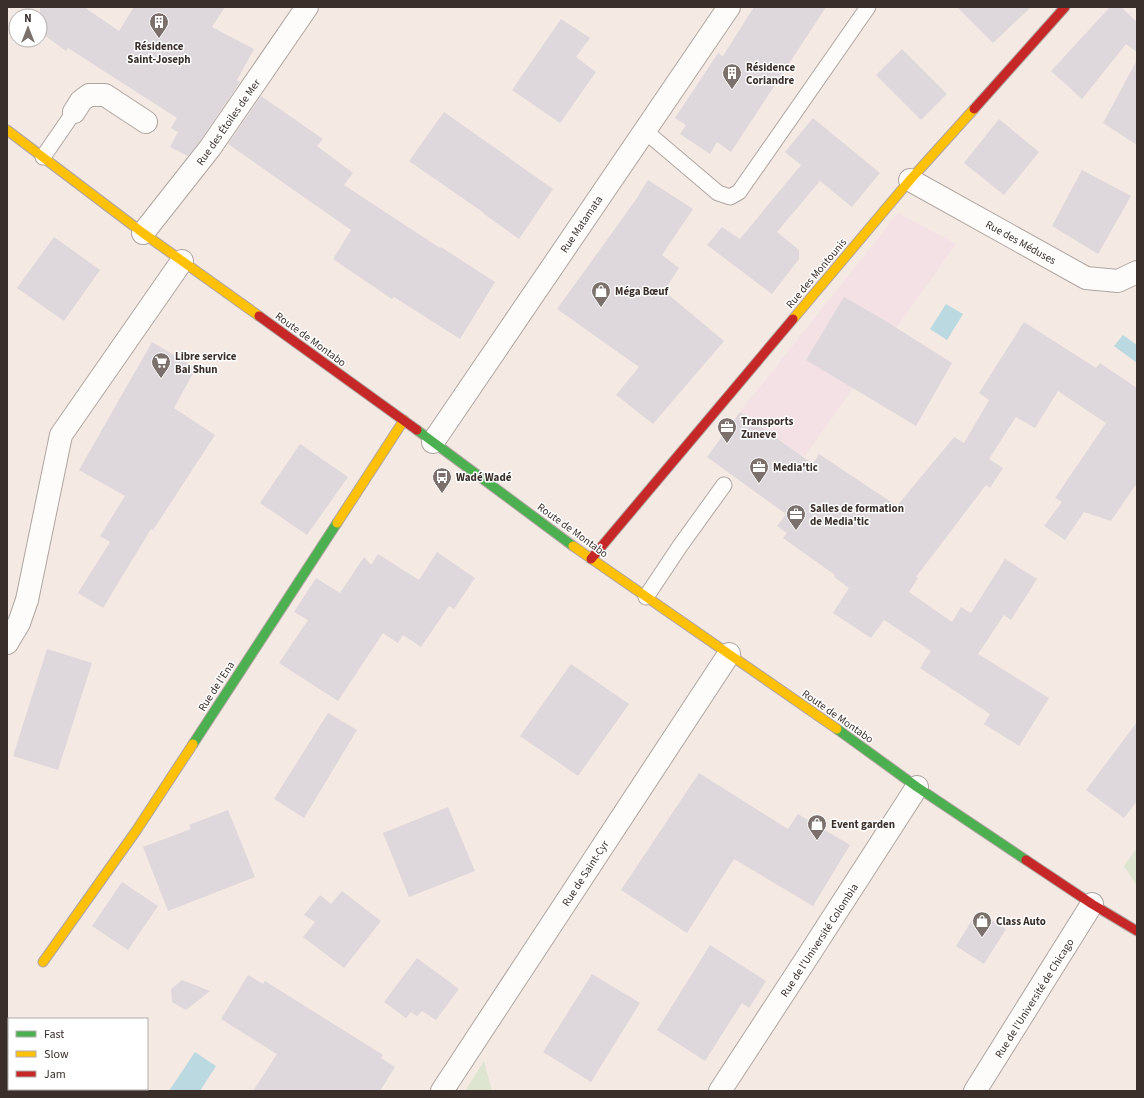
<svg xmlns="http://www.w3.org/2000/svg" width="1144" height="1098" font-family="'Source Sans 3',sans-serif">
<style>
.industrial{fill:#f3e1e5}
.green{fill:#dde4d0}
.water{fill:#bad9e0}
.building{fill:#ded7dc}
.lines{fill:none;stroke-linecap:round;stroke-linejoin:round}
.lane-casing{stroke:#afa5a0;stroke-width:17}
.street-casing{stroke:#afa5a0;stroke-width:24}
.fast-casing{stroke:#afa5a0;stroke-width:11}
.slow-casing{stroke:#afa5a0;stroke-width:11}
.jam-casing{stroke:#afa5a0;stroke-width:11}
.lane{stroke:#fefcfb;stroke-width:15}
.street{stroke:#fefcfb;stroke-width:22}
.fast{stroke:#4caf50;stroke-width:9}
.slow{stroke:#ffc107;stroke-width:9}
.jam{stroke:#c62828;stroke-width:9}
.labels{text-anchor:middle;stroke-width:3;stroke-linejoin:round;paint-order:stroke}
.poi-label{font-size:11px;font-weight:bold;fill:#3a2f2a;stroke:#fff;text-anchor:start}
.street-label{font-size:11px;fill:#3a2f2a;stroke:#fff}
</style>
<rect width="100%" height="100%" fill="#f5e9e3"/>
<!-- industrial -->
<path class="industrial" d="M 898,213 L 956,244 L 804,457 L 740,412 Z"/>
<!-- green -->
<path class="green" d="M 1137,848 L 1137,886 L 1124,866 Z
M 484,1061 L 492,1091 L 465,1091 Z"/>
<!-- water -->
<path class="water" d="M 946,304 L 963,314 L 947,340 L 930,329 Z
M 1123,335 L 1137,345 L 1137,363 L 1114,346 Z
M 195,1052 L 216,1066 L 200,1091 L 169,1091 Z"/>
<!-- building -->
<path class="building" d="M 40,7 L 84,7 L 119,31 L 134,7 L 225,7 L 212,27 L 254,49 L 237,80 L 240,82 L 200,141 L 188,156 L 170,147 L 178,132 L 171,128 L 177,118 L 68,48 L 66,51 L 40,32 Z
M 754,7 L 826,7 L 731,152 L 717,142 L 710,154 L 680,134 L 686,125 L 675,118 L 718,53 L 723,56 Z
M 957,7 L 1031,7 L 993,43 Z
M 1110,7 L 1121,7 L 1137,22 L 1137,52 L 1126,44 L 1082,99 L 1051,71 Z
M 561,19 L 590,38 L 576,57 L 596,72 L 560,123 L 512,90 Z
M 902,49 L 947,94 L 921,120 L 876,75 Z
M 1137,60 L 1137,145 L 1103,123 Z
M 261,96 L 323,139 L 317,146 L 353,173 L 344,185 L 440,248 L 441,247 L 495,282 L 460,339 L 394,297 L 392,299 L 333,259 L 351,230 L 228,144 Z
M 444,112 L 553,189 L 519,239 L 484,214 L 484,213 L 409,161 Z
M 813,118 L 880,173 L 852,207 L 820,181 L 777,232 L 799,250 L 799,259 L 772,294 L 707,245 L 722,227 L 740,239 L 801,165 L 785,152 Z
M 999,119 L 1039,152 L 1004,195 L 964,163 Z
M 1082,170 L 1131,196 L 1098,254 L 1052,226 Z
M 648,180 L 693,209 L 662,255 L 679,268 L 664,291 L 724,341 L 653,424 L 616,395 L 639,367 L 557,309 L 635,201 Z
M 54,237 L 100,270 L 64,321 L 17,288 Z
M 844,297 L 884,320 L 952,363 L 916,426 L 806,360 Z
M 1024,322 L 1096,368 L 1100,363 L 1137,388 L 1137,483 L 1111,521 L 1084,512 L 1065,540 L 1044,526 L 1062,502 L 1055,498 L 1106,423 L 1058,391 L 1035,428 L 1016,417 L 989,459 L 1003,468 L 990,488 L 986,485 L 916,577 L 918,578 L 909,592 L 952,622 L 961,607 L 971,613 L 1005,559 L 1037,579 L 1011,620 L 1004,615 L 978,654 L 1049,698 L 1019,746 L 984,724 L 990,714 L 920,668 L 931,651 L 884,620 L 871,638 L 833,613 L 849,588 L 834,577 L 835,575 L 783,538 L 787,533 L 777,526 L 786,514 L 707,457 L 740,412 L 813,464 L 819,454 L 897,506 L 954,437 L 964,443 L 989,400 L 979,393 Z
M 152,342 L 196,368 L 174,408 L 215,435 L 153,530 L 151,529 L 103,608 L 78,593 L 110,542 L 100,536 L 125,496 L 79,470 Z
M 300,444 L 348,477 L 307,535 L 260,503 Z
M 437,552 L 475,578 L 454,609 L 449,606 L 421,647 L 403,635 L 398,643 L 383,633 L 338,701 L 279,663 L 308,620 L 294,612 L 316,578 L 340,593 L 364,557 L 371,565 L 378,554 L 419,580 Z
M 47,649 L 92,663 L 58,770 L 13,756 Z
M 571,664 L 629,704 L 578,776 L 520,736 Z
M 328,713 L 357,730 L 304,818 L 274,799 Z
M 1137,722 L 1137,801 L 1124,818 L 1086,790 Z
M 699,773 L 788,829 L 798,814 L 850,845 L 813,906 L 734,859 L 687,933 L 621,890 Z
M 448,807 L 475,871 L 409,897 L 383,833 Z
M 228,810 L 255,877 L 168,911 L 143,847 L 191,829 L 189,825 Z
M 122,882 L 158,906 L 128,950 L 92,926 Z
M 342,891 L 381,921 L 344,968 L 303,937 L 315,922 L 304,915 L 320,895 L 331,904 Z
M 977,912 L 1006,929 L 984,964 L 956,946 Z
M 710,945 L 766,981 L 749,1008 L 742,1003 L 705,1061 L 657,1030 Z
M 417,958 L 459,989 L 436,1020 L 422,1011 L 417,1016 L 411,1012 L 406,1018 L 384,1002 Z
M 592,974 L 640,1003 L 591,1082 L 543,1052 Z
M 248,975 L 263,984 L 265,981 L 383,1055 L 381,1058 L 395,1067 L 380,1091 L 253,1091 L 277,1054 L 221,1019 Z
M 182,980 L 210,991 L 186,1010 L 172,1002 L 171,989 Z"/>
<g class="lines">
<defs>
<path id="lane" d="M 645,131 L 718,193 L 730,197 L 739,192 L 868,7
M 43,157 L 74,112
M 646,597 L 680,546 L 724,485"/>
<path id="street" d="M 74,112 L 81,101 L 89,95 L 105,95 L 146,122
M 910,180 L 1086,278 L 1118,281 L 1137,272
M 143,233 L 210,148 L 307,7
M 433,442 L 729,7
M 7,643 L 19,623 L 27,600 L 61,435 L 182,261
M 442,1091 L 729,654
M 720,1091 L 810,953 L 917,787
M 975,1091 L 1092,904"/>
<path id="fast" d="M 417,430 L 573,546
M 837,729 L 917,787 L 1026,860
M 193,744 L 337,523"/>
<path id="slow" d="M 7,130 L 143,233 L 259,316
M 793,319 L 910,180 L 974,109
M 337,523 L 404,420
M 573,546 L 837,729
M 43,962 L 136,831 L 193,744"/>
<path id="jam" d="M 974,109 L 1065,7
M 259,316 L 417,430
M 591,559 L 793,319
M 1026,860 L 1092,904 L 1137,931"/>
</defs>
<!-- lane casing -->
<use href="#lane" class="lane-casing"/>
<!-- street casing -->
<use href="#street" class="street-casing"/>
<!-- fast casing -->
<use href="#fast" class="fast-casing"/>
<!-- slow casing -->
<use href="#slow" class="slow-casing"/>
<!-- jam casing -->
<use href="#jam" class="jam-casing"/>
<!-- lane -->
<use href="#lane" class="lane"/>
<!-- street -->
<use href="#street" class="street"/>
<!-- fast -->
<use href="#fast" class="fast"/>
<!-- slow -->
<use href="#slow" class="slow"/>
<!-- jam -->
<use href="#jam" class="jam"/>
</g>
<!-- icons -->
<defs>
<symbol id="building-pin" viewBox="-11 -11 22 30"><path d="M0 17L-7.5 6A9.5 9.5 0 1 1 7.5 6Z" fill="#7b706b" stroke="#fff"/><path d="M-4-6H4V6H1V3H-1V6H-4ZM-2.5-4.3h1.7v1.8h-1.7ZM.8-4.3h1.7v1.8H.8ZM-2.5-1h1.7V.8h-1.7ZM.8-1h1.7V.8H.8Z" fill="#fff"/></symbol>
<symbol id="shop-pin" viewBox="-11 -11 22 30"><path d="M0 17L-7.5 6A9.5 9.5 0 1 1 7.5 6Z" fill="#7b706b" stroke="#fff"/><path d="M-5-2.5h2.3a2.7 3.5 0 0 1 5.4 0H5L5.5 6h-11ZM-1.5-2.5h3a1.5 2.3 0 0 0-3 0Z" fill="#fff"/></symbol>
<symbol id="supermarket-pin" viewBox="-11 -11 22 30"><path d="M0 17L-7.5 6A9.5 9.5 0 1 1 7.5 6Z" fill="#7b706b" stroke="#fff"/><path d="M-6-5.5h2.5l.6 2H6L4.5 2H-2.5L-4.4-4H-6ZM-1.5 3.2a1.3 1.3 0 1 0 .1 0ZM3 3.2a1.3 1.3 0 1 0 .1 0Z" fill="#fff"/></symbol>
<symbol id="office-pin" viewBox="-11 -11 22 30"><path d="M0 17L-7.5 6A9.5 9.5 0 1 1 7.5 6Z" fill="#7b706b" stroke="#fff"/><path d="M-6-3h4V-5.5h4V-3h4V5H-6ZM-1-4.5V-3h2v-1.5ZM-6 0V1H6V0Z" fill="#fff"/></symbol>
<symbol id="bus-pin" viewBox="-11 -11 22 30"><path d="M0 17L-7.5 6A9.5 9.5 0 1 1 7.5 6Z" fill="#7b706b" stroke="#fff"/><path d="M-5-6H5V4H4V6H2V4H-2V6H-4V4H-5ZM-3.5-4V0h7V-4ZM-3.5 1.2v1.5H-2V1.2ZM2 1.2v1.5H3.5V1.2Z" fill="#fff"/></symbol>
</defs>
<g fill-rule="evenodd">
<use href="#building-pin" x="148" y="11" width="22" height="30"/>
<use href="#building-pin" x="721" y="62" width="22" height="30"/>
<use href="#shop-pin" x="590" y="280" width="22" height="30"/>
<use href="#supermarket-pin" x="150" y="351" width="22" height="30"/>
<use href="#office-pin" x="716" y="416" width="22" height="30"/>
<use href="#office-pin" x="748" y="456" width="22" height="30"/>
<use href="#bus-pin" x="431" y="466" width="22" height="30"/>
<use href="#office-pin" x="785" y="503" width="22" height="30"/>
<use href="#shop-pin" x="806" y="813" width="22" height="30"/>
<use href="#shop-pin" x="971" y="910" width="22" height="30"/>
</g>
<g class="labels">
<!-- poi labels -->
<g class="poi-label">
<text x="159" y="50" text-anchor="middle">Résidence<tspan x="159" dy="13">Saint-Joseph</tspan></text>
<text x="746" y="71">Résidence<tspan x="746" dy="13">Coriandre</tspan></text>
<text x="615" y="295">Méga Bœuf</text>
<text x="175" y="360">Libre service<tspan x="175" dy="13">Bai Shun</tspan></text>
<text x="741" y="425">Transports<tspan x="741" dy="13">Zuneve</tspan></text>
<text x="773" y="471">Media'tic</text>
<text x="456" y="481">Wadé Wadé</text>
<text x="810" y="512">Salles de formation<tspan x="810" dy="13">de Media'tic</tspan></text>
<text x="831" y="828">Event garden</text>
<text x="996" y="925">Class Auto</text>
</g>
<!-- street labels -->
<g class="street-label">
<text transform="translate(228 122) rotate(-55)" y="4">Rue des Étoiles de Mer</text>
<text transform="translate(581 224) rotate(-56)" y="4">Rue Matamata</text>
<text transform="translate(1021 242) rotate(29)" y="4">Rue des Méduses</text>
<text transform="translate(816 273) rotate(-50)" y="4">Rue des Montounis</text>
<text transform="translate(311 339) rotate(36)" y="4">Route de Montabo</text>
<text transform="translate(573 530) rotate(36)" y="4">Route de Montabo</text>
<text transform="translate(216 686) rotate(-57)" y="4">Rue de l'Ena</text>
<text transform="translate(838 716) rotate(35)" y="4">Route de Montabo</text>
<text transform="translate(585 873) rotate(-57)" y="4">Rue de Saint-Cyr</text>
<text transform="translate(819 940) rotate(-57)" y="4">Rue de l'Université Colombia</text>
<text transform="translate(1034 998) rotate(-58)" y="4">Rue de l’Université de Chicago</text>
</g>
</g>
<!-- border -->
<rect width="1144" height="1098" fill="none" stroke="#3a2f2a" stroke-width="16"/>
<!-- legend -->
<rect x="8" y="1018" width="140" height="72" fill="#ffffff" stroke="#b0acaa"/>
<rect x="16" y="1031" width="20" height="6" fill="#4caf50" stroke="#b0acaa"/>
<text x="44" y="1038" font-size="12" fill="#3a2f2a">Fast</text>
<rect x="16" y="1051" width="20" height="6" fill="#ffc107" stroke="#b0acaa"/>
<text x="44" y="1058" font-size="12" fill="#3a2f2a">Slow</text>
<rect x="16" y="1071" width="20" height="6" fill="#c62828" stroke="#b0acaa"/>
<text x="44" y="1078" font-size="12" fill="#3a2f2a">Jam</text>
<!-- north arrow -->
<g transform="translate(28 28)"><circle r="19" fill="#ffffff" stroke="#b0acaa"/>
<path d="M0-3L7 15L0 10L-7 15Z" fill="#7b706b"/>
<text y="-6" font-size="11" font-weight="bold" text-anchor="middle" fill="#3a2f2a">N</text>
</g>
</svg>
